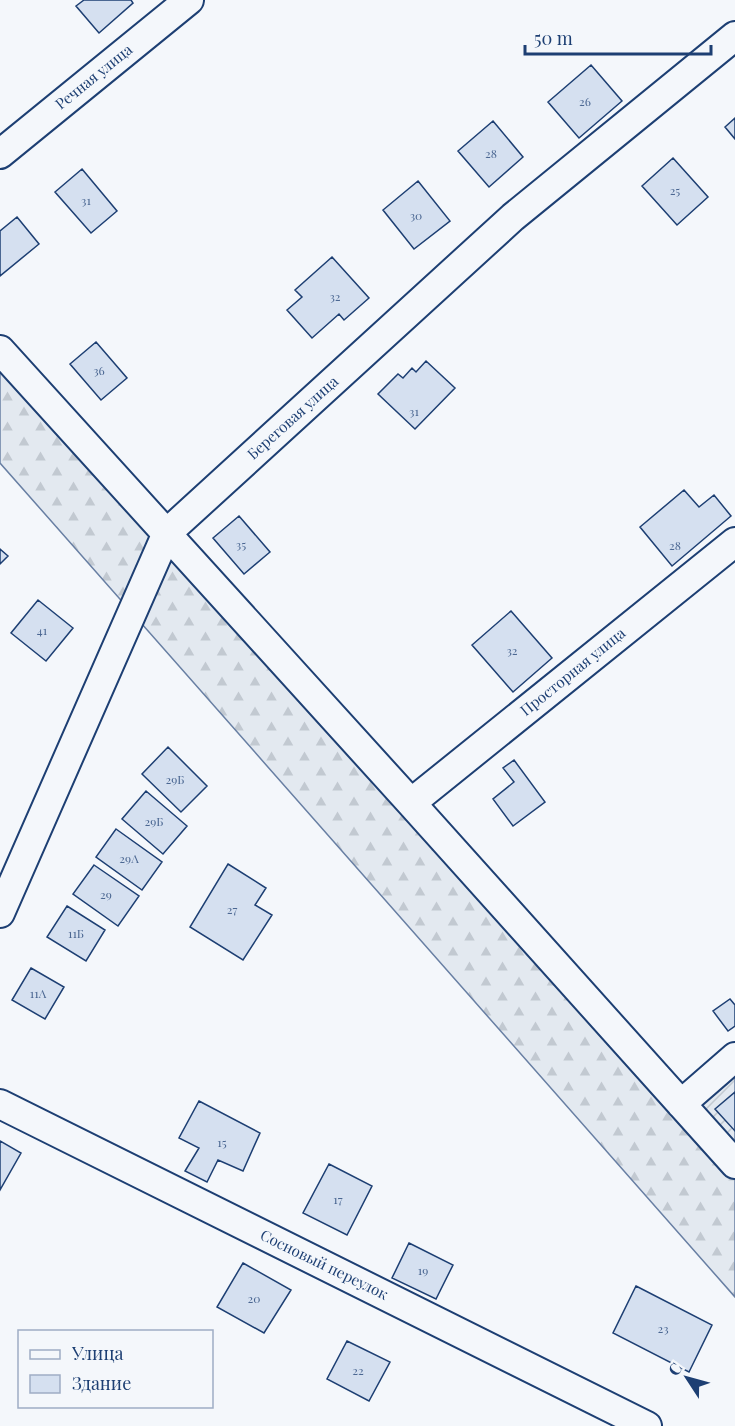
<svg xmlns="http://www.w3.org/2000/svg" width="735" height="1426" font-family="'Playfair Display',serif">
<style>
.forest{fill:url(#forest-firs);stroke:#687fa3;stroke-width:1.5}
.garden{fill:url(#garden-furrows);stroke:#687fa3;stroke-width:1.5}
.building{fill:#d5e0f0;stroke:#1d3f73;stroke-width:1.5}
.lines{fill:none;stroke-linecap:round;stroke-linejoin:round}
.minor-casing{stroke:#1d3f73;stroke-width:32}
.minor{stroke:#f4f7fb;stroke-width:28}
.labels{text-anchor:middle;stroke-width:4.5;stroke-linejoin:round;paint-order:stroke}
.number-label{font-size:12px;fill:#4b6792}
.street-label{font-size:15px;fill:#1d3f73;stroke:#f4f7fb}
</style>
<defs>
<pattern id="forest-firs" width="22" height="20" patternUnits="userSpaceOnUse" patternTransform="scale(1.5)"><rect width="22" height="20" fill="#e3e9f0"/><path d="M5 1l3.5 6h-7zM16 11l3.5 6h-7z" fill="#c2c9d1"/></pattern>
<pattern id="garden-furrows" width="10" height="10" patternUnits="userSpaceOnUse" patternTransform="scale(1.5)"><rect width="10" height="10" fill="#e3e9f0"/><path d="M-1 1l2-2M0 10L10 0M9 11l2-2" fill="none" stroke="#c2c9d1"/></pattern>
</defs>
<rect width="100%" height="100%" fill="#f4f7fb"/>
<!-- forest -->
<path class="forest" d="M 0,365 L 735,1172 L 735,1297 L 0,463 Z"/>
<!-- garden -->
<path class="garden" d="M 735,1058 L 735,1165 L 681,1104 Z"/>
<!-- building -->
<path class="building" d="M 84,0 L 131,0 L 133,3 L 99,33 L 76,6 Z
M 591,65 L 622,101 L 579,138 L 548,102 Z
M 735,118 L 735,139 L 725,127 Z
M 493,121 L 523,157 L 489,187 L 458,151 Z
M 673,158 L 708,197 L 677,225 L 642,186 Z
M 82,169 L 117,211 L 91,233 L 55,192 Z
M 418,181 L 450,221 L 414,249 L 383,210 Z
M 17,217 L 39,244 L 0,276 L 0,231 Z
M 332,257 L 369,298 L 344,320 L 339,314 L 312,338 L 287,310 L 302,297 L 295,290 Z
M 96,342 L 127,378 L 101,400 L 70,364 Z
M 426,361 L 455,388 L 415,429 L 378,394 L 398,374 L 403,378 L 412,368 L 416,372 Z
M 684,490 L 699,507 L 714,495 L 731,516 L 672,566 L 640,527 Z
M 239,516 L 270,552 L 244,574 L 213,538 Z
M 0,549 L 8,556 L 0,564 Z
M 38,600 L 73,628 L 46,661 L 11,633 Z
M 511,611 L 552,658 L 513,692 L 472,645 Z
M 168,747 L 207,786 L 181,812 L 142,774 Z
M 514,760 L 545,802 L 513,826 L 493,799 L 514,782 L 503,768 Z
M 146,791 L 187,826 L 163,854 L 122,819 Z
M 116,829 L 162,862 L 142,890 L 96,857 Z
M 228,864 L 266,888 L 255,905 L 272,915 L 243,960 L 190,927 Z
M 94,865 L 139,896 L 118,926 L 73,894 Z
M 67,906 L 105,930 L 86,961 L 47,937 Z
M 31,968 L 64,987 L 45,1019 L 12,1000 Z
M 730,999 L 735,1005 L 735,1026 L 728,1031 L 713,1011 Z
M 735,1092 L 735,1131 L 715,1109 Z
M 199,1101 L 260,1133 L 243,1171 L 218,1160 L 207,1182 L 185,1171 L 199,1148 L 179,1138 Z
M 0,1141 L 21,1153 L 0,1190 Z
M 329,1164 L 372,1186 L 347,1235 L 303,1213 Z
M 409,1243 L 453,1265 L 436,1299 L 392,1278 Z
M 243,1263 L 291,1290 L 264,1333 L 217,1307 Z
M 636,1286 L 712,1325 L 689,1372 L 613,1333 Z
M 347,1341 L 390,1362 L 369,1401 L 327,1379 Z"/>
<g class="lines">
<defs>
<path id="minor" d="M 0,154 L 189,0
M 0,350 L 411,803 L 735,1164
M 411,803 L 735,542
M 0,913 L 167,533 L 513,217 L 735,36
M 0,1104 L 647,1426
M 681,1104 L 735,1057"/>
</defs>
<!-- minor casing -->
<use href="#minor" class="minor-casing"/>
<!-- minor -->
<use href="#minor" class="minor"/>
</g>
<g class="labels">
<!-- number labels -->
<g class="number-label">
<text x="585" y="106">26</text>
<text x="491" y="158">28</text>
<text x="675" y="195">25</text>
<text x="86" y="205">31</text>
<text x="416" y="220">30</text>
<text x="335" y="301">32</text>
<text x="99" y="375">36</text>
<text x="414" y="416">31</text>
<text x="241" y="549">35</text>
<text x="675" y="550">28</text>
<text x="42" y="635">41</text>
<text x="512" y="655">32</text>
<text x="175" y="784">29Б</text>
<text x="154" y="826">29Б</text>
<text x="129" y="863">29А</text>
<text x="106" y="899">29</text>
<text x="232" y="914">27</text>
<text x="76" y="938">11Б</text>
<text x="38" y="998">11А</text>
<text x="222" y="1147">15</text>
<text x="338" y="1204">17</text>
<text x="423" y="1275">19</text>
<text x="254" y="1303">20</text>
<text x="663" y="1333">23</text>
<text x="358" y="1375">22</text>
</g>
<!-- street labels -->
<g class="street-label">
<text transform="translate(94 77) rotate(-39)" y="5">Речная улица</text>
<text transform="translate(293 418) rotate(-42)" y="5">Береговая улица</text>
<text transform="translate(573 672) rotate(-39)" y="5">Просторная улица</text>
<text transform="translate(324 1265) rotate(26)" y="5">Сосновый переулок</text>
</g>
</g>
<!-- legend -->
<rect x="18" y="1330" width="195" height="78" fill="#f4f7fb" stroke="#9eadc5" stroke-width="1.5"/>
<rect x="30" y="1350" width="30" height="9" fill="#f4f7fb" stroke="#9eadc5" stroke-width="1.5"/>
<text x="72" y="1360" font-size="18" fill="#1d3f73">Улица</text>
<rect x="30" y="1375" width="30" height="18" fill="#d5e0f0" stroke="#9eadc5" stroke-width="1.5"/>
<text x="72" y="1390" font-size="18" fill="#1d3f73">Здание</text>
<!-- north arrow -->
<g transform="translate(687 1378) rotate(306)" stroke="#f4f7fb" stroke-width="4.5" paint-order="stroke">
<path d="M0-4.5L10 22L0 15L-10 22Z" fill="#1d3f73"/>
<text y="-9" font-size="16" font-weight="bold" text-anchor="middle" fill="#1d3f73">С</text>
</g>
<!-- scale -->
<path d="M525 45v9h186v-9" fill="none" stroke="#1d3f73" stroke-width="3"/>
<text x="534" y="45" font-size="18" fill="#1d3f73" stroke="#f4f7fb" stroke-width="4.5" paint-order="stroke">50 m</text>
</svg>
